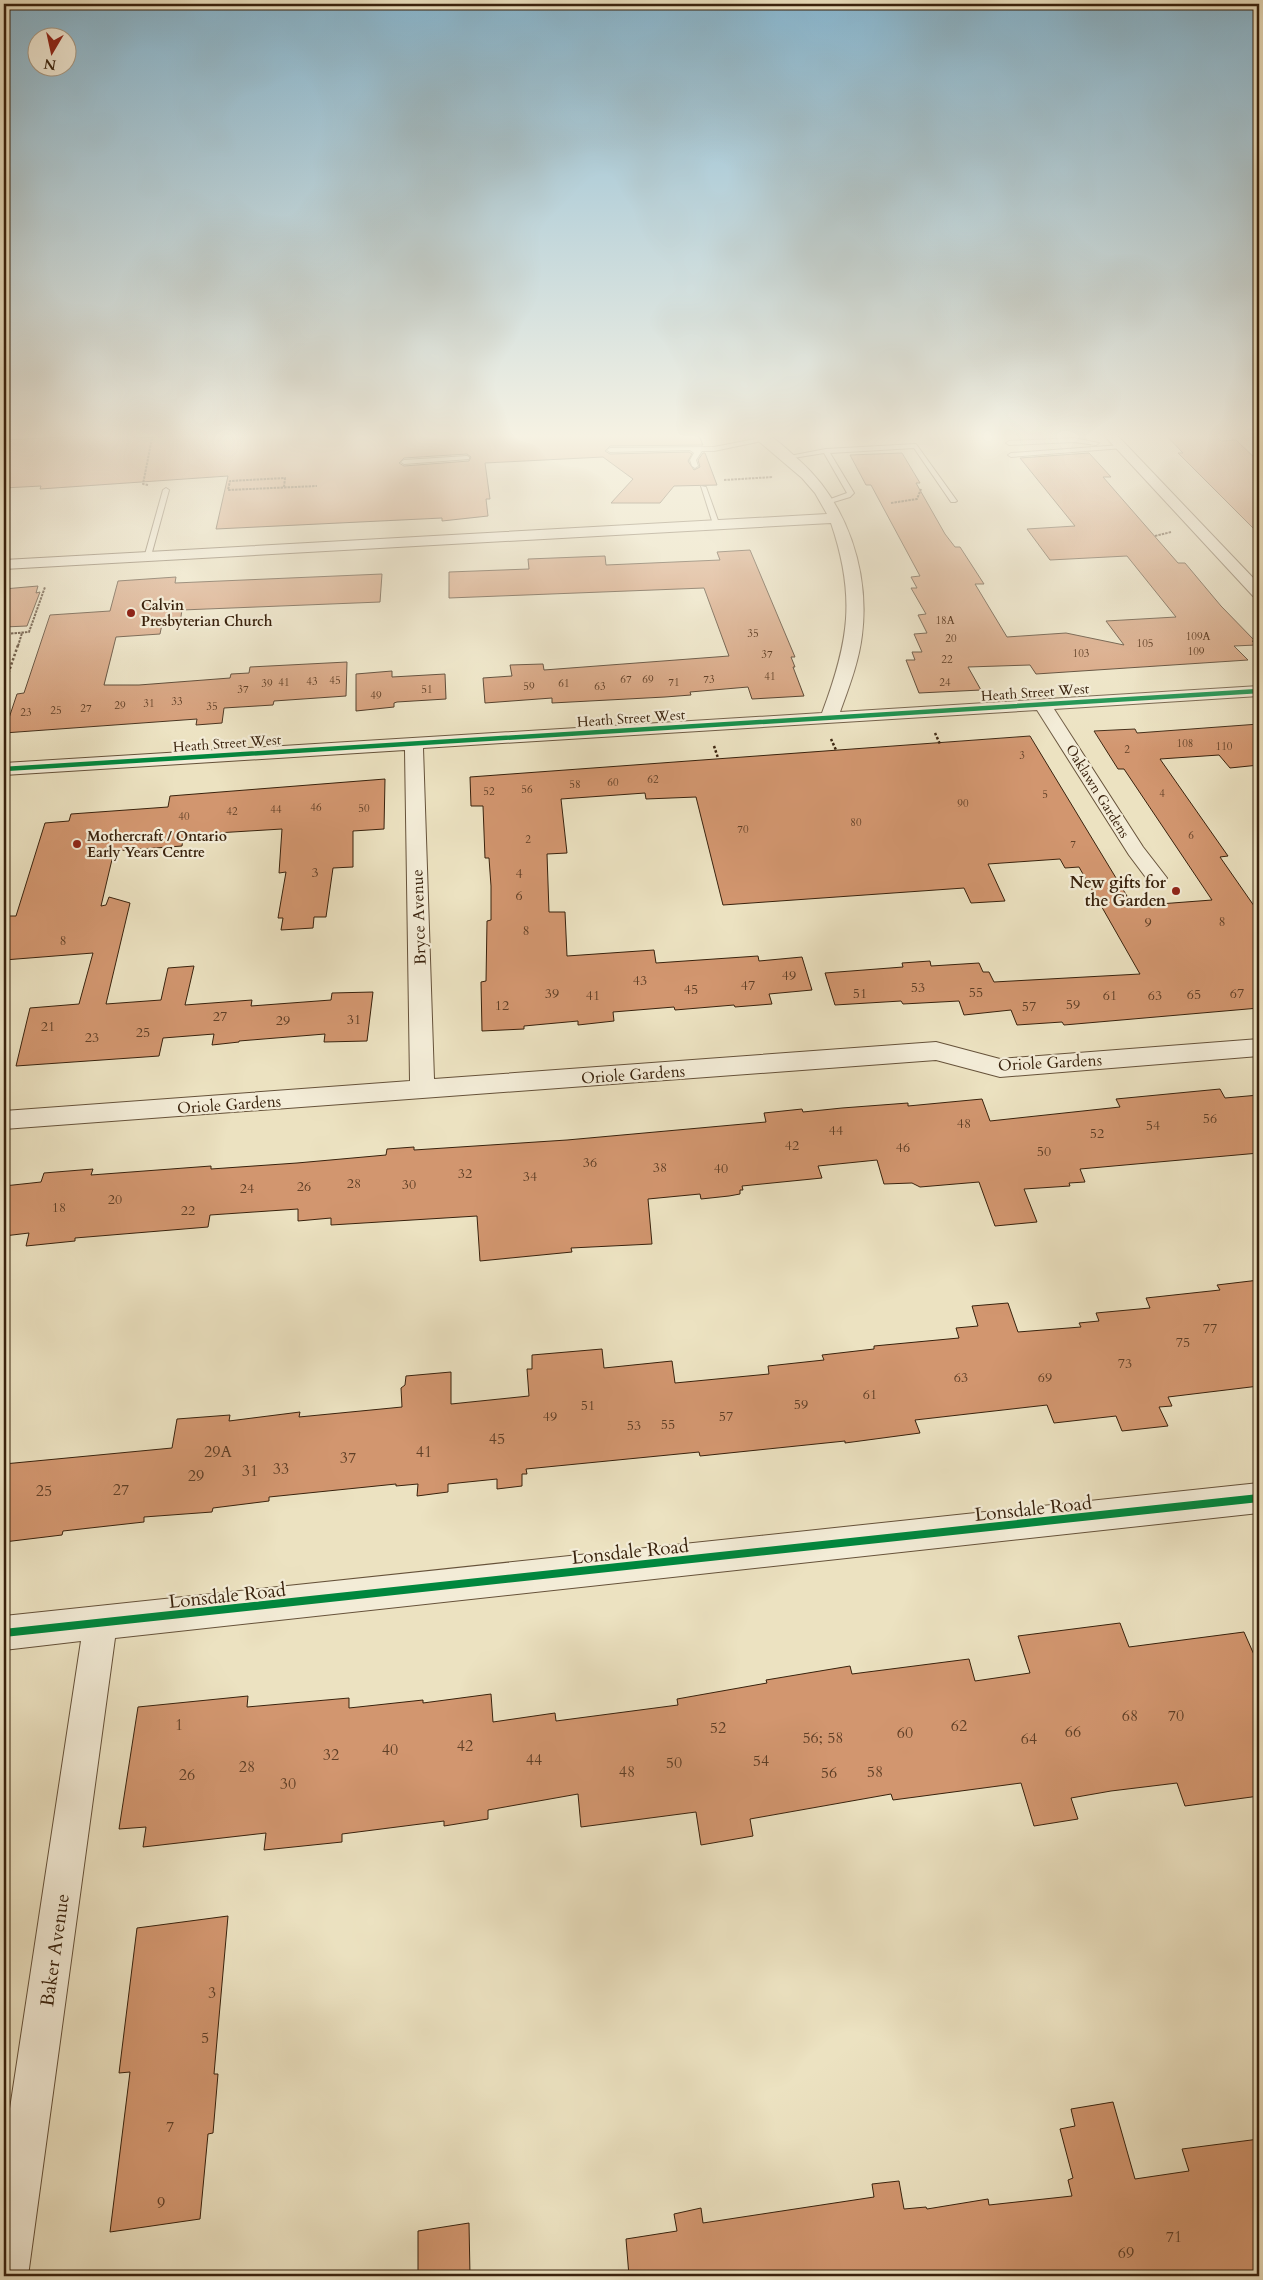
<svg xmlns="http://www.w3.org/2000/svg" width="1263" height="2280" font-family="Cardo,serif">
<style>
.building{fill:#d2966f;stroke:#39220d;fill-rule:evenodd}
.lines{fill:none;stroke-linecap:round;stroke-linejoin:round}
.service-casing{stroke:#66523a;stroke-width:2}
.minor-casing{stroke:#66523a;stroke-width:2}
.path-far1{stroke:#39220d;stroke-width:2;stroke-dasharray:2.5 1;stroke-linecap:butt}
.path{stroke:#39220d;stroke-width:2.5;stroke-dasharray:2.5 2;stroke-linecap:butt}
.service{fill:#f3ecd7;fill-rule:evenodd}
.minor{fill:#f3ecd7;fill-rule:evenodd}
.cycleway-far1-casing{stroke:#f3ecd7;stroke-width:7}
.cycleway-casing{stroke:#f3ecd7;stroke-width:11}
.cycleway-far1{stroke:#00873e;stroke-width:4.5}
.cycleway{stroke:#00873e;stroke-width:8}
.poi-dot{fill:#8f2418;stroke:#f3ecd7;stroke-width:2}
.labels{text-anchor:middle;stroke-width:4.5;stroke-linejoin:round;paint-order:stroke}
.far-number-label{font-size:11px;fill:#5f3f26}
.far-poi-label{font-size:14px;font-weight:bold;fill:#39220d;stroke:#f3ecd7;text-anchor:start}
.far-street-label{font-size:14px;fill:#39220d;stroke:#f3ecd7}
.number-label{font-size:14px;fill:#5f3f26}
.poi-label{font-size:16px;font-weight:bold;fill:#39220d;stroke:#f3ecd7;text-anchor:end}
.street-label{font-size:16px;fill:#39220d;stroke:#f3ecd7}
.near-number-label{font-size:16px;fill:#5f3f26}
.near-street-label{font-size:19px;fill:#39220d;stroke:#f3ecd7}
</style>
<rect width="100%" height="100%" fill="#ece2c1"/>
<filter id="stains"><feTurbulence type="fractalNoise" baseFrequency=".004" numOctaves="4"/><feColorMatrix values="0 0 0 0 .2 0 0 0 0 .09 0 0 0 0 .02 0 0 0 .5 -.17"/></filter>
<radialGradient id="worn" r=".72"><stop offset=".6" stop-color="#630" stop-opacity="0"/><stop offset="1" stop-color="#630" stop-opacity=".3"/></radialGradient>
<!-- building -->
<path class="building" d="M 228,433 L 698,433 L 703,445 L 610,446 L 605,451 L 610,454 L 689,452 L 692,454 L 688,461 L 694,470 L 700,467 L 698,460 L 703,453 L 705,453 L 717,485 L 674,486 L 660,503 L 611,503 L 633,479 L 603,457 L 485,463 L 490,499 L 486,499 L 488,516 L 442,521 L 442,518 L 216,529 L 228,476 L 40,489 L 41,486 L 4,488 L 4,440 L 123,434 L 134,435 L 133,437 L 138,437 L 137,438 ZM 467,454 L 471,457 L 469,461 L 404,466 L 399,463 L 404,458 Z
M 1164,433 L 1213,433 L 1221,441 L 1236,440 L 1259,462 L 1259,534 L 1178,453 L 1183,453 Z
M 902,453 L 920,483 L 916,483 L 945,534 L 955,547 L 960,547 L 984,584 L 975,584 L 1007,637 L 1066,633 L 1124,645 L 1106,621 L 1176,617 L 1127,556 L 1050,560 L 1027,529 L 1075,526 L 1020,458 L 1089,453 L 1111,477 L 1103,477 L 1178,563 L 1185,563 L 1221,606 L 1255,641 L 1252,641 L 1256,645 L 1234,646 L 1248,660 L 1036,674 L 1030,665 L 968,667 L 981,690 L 919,693 L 906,660 L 915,660 L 912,652 L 922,652 L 914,634 L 927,633 L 918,615 L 926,614 L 911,588 L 917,588 L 911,577 L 920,576 L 871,485 L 866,485 L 850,455 Z
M 750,550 L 795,657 L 791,657 L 795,667 L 793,667 L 804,696 L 752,699 L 748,687 L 690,692 L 691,695 L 665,697 L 552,703 L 552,698 L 485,703 L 483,678 L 512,676 L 510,665 L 543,664 L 544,670 L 729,656 L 704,588 L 449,598 L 449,572 L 529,569 L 528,559 L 605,556 L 606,565 L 720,560 L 717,552 Z
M 382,574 L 380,602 L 182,610 L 180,623 L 162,624 L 160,634 L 116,637 L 104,685 L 139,685 L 230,678 L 231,674 L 249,673 L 250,667 L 347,662 L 346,696 L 274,701 L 273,705 L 224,708 L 222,723 L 196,725 L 197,719 L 4,733 L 17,694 L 24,693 L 50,615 L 110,611 L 118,581 L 176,577 L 175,583 Z
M 38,586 L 36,593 L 40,592 L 27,626 L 4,627 L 4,589 Z
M 392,671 L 392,677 L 445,674 L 446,699 L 397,702 L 394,703 L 394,707 L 356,711 L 356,674 Z
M 1259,724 L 1259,765 L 1230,768 L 1219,755 L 1160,759 L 1228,856 L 1220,857 L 1259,913 L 1259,1008 L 1064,1025 L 1062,1022 L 1017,1025 L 1011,1010 L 964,1015 L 959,1001 L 903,1004 L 901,1001 L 835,1005 L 825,973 L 903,967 L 902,963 L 930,961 L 931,966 L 979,963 L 983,972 L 989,972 L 994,982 L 1140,974 L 1079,867 L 1065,868 L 1060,859 L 988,864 L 1005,901 L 971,903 L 964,888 L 723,905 L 696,797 L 646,799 L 645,793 L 561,799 L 567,853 L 547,854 L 549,912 L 565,912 L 567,956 L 654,950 L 656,963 L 758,956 L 759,961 L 802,957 L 812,990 L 769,994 L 772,1004 L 735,1007 L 734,1005 L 675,1010 L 674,1007 L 613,1012 L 614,1021 L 578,1025 L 578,1021 L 524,1026 L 524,1029 L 482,1031 L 481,982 L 486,981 L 487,921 L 491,920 L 491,886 L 489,858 L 485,858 L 483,806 L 471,806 L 470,777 L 1030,736 L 1133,906 L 1212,900 L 1124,769 L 1118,769 L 1094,731 L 1135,729 L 1137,733 Z
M 385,779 L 384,829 L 353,831 L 353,867 L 333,868 L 326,917 L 314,917 L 313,928 L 281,930 L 283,918 L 278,918 L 286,872 L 279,873 L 282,829 L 200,834 L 199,836 L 183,838 L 182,846 L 114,851 L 101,906 L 106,905 L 109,897 L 130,903 L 106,1004 L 161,1000 L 168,968 L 194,966 L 185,1005 L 252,1000 L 251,1006 L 331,1000 L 332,993 L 373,992 L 367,1041 L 324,1042 L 325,1034 L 239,1041 L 239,1042 L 212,1045 L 214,1034 L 163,1038 L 159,1056 L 16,1066 L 30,1008 L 79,1004 L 93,953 L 4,960 L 4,916 L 16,916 L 45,823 L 69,821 L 71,814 L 168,807 L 170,796 Z
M 1220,1089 L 1225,1098 L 1259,1095 L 1259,1153 L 1080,1169 L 1085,1182 L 1069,1183 L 1070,1186 L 1024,1189 L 1037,1222 L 995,1226 L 979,1182 L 920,1187 L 912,1183 L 884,1184 L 877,1160 L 818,1166 L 822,1178 L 742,1186 L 743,1190 L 740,1190 L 740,1194 L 729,1196 L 701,1199 L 700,1194 L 648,1199 L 652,1244 L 571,1248 L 572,1252 L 480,1261 L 477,1216 L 331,1225 L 331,1218 L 298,1221 L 298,1209 L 210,1215 L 208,1227 L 75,1238 L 75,1241 L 26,1246 L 29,1233 L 4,1236 L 4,1186 L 41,1182 L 44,1173 L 93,1169 L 91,1175 L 211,1166 L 211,1169 L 297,1163 L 386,1155 L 387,1149 L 414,1147 L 414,1150 L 567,1140 L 766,1122 L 764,1113 L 802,1109 L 803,1112 L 842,1108 L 908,1103 L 908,1106 L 982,1099 L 990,1121 L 1120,1107 L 1116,1099 Z
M 1259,1280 L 1259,1386 L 1168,1397 L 1172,1406 L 1159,1407 L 1168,1426 L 1122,1431 L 1116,1416 L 1054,1423 L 1047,1405 L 915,1420 L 920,1433 L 845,1443 L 845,1441 L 700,1456 L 699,1452 L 526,1469 L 527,1474 L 522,1474 L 522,1486 L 497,1489 L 497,1479 L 448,1484 L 448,1492 L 417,1496 L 418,1484 L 396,1486 L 396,1484 L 269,1497 L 269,1501 L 213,1508 L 212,1512 L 144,1517 L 144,1522 L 63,1531 L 62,1535 L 4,1542 L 4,1464 L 172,1448 L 177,1419 L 230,1415 L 229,1421 L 300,1412 L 299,1417 L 402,1407 L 401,1388 L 405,1385 L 406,1376 L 451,1372 L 451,1404 L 529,1396 L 527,1369 L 532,1369 L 532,1355 L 602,1349 L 604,1368 L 672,1361 L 675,1383 L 769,1374 L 768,1366 L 824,1360 L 822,1355 L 874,1349 L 874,1346 L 959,1338 L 956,1328 L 978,1326 L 972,1306 L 1008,1303 L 1018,1332 L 1081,1327 L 1079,1323 L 1099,1321 L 1096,1313 L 1150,1308 L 1146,1298 L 1220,1290 L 1217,1285 Z
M 1120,1623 L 1129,1647 L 1244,1632 L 1259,1666 L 1259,1796 L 1185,1806 L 1177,1783 L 1111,1791 L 1071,1798 L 1078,1819 L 1034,1826 L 1021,1783 L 893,1800 L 891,1794 L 750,1819 L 753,1836 L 701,1845 L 696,1812 L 581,1827 L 578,1794 L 488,1810 L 488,1819 L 444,1826 L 444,1821 L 342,1834 L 342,1842 L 264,1850 L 266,1833 L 143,1847 L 146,1827 L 119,1829 L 138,1707 L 248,1696 L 247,1707 L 349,1698 L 349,1708 L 423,1700 L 423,1703 L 491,1694 L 493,1722 L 555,1713 L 556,1721 L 678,1705 L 677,1699 L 767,1683 L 766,1680 L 850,1666 L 852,1674 L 969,1659 L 975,1681 L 1030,1673 L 1018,1636 Z
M 228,1916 L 214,2074 L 218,2074 L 213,2133 L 208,2134 L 200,2219 L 110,2232 L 130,2072 L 119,2073 L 137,1928 Z
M 1113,2102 L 1135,2179 L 1189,2171 L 1182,2149 L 1259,2139 L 1259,2276 L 629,2276 L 626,2239 L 677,2231 L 674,2214 L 701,2208 L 703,2223 L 874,2197 L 872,2184 L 899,2181 L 904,2209 L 926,2207 L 927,2209 L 988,2199 L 989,2205 L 1072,2196 L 1068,2180 L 1073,2178 L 1060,2129 L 1075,2126 L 1071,2109 Z
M 469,2223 L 470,2276 L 418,2276 L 418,2231 Z"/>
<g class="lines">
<defs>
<path id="service" d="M 765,437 L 768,439 L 767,440 L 714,451 L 702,451 L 696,460 L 698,466 L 695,468 L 692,466 L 690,460 L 694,453 L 690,450 L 610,452 L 607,450 L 610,448 L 714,447 Z
M 1074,438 L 1099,443 L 1096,445 L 1074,442 L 1009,445 L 1006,443 L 1009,441 Z
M 916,444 L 957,501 L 955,502 L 951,502 L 914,448 L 830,453 L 854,493 L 850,497 L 827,504 L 825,503 L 825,501 L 847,493 L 824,453 L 787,459 L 784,457 L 826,449 Z
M 1121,445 L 1123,446 L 1123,448 L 1011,457 L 1008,455 L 1011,453 Z
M 467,456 L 469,457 L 469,459 L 404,464 L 401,462 L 404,460 Z
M 701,486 L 706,487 L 720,526 L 713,524 Z
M 166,488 L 169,490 L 151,556 L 144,558 L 163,490 Z"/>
<path id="minor" d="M 749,433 C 753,433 760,432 764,433 C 774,436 792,454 800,461 C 847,503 870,572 862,635 C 859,661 849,687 840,712 L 1259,686 L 1259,696 L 1054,709 L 1143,847 L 1167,878 L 1164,883 L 1157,885 L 1150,883 L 1129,855 L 1037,710 L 423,748 L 434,1079 L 936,1042 L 1000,1059 L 1259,1039 L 1259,1056 L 1000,1077 L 936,1060 L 4,1129 L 4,1111 L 410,1081 L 405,750 L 4,775 L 4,763 L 822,713 C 849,641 856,597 831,523 L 4,569 L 4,560 L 827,514 L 815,493 L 802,478 Z
M 1102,433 L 1115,433 L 1259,584 L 1259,598 L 1253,596 Z
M 1259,1483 L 1259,1513 L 115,1638 L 28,2276 L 4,2276 L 4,2148 L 81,1641 L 4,1650 L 4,1616 Z"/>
</defs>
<!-- service casing -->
<use href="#service" class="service-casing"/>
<!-- minor casing -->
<use href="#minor" class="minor-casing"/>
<!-- path-far1 -->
<path class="path-far1" d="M 724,480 L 773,477
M 148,485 L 143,484 L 153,433
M 284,487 L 285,478 L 230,481 L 228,490 L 317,486
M 891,503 L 917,499 L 921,489
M 1155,536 L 1171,532
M 4,634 L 29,632 L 45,587
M 18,646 L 22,633"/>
<!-- path -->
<path class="path" d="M 4,686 L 18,645
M 935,733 L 940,744
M 831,739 L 836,750
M 714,746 L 718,758"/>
<!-- service -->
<use href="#service" class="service"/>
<!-- minor -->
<use href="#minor" class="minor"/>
<defs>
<path id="cycleway-far1" d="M 4,769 L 1259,691"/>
<path id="cycleway" d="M 4,1633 L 1259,1498"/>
</defs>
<!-- cycleway-far1 casing -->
<use href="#cycleway-far1" class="cycleway-far1-casing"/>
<!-- cycleway casing -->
<use href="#cycleway" class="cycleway-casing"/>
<!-- cycleway-far1 -->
<use href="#cycleway-far1" class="cycleway-far1"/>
<!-- cycleway -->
<use href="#cycleway" class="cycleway"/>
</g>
<!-- sky -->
<linearGradient id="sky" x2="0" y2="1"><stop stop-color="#88b8d2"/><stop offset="0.58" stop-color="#f6f2e3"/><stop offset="1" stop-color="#f6f2e3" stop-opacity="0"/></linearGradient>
<rect width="1263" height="752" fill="url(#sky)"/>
<!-- markers -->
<g class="poi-dot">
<circle cx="131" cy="613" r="5"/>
<circle cx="77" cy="844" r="5"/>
<circle cx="1176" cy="891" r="5"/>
</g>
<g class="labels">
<!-- far-number labels -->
<g class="far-number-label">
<text x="945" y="624">18A</text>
<text x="753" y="637">35</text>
<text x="1198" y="640">109A</text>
<text x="951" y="642">20</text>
<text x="1145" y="647">105</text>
<text x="1196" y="655">109</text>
<text x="1081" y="657">103</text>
<text x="767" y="658">37</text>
<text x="947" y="663">22</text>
<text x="770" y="680">41</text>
<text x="626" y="683">67</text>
<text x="648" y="683">69</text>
<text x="709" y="683">73</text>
<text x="335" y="684">45</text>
<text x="312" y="685">43</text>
<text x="284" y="686">41</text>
<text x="674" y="686">71</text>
<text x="945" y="686">24</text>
<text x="267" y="687">39</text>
<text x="564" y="687">61</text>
<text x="529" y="690">59</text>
<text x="600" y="690">63</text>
<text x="243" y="693">37</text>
<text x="427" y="693">51</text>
<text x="376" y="699">49</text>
<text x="177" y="705">33</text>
<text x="149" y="707">31</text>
<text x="120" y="709">29</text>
<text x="212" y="710">35</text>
<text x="86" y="712">27</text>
<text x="56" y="714">25</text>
<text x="26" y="716">23</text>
<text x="1185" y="747">108</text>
<text x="1224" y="750">110</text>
<text x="1127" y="753">2</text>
<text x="1022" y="759">3</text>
<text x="653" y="783">62</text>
<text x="613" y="786">60</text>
<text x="575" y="788">58</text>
<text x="527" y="793">56</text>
<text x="489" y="795">52</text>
<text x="1162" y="797">4</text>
<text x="1045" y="798">5</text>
<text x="963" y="807">90</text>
<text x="316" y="811">46</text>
<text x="364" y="812">50</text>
<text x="276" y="813">44</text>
<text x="232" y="815">42</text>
<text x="184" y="820">40</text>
<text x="856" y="826">80</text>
<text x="743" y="833">70</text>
<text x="1191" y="839">6</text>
<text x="528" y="843">2</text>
<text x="1073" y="848">7</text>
</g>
<!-- far-poi labels -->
<g class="far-poi-label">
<text x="141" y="610">Calvin<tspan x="141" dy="16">Presbyterian Church</tspan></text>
<text x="87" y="841">Mothercraft / Ontario<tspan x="87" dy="16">Early Years Centre</tspan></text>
</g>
<!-- far-street labels -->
<g class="far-street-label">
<text transform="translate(1035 692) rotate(-4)" y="5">Heath Street West</text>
<text transform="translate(631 718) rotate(-4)" y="5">Heath Street West</text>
<text transform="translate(227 743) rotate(-4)" y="5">Heath Street West</text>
<text transform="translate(1098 791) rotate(58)" y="5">Oaklawn Gardens</text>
</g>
<!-- number labels -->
<g class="number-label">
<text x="315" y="877">3</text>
<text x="519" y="878">4</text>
<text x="519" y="900">6</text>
<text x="1222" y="926">8</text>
<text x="1148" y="927">9</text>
<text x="526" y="935">8</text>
<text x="63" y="945">8</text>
<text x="789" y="980">49</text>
<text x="640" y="985">43</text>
<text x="748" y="990">47</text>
<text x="918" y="992">53</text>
<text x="691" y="994">45</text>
<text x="976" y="997">55</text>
<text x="552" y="998">39</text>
<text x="860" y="998">51</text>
<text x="1237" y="998">67</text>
<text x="1194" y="999">65</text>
<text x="593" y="1000">41</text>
<text x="1110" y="1000">61</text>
<text x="1155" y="1000">63</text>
<text x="1073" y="1009">59</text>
<text x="502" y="1010">12</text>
<text x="1029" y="1011">57</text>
<text x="220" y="1021">27</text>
<text x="354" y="1024">31</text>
<text x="283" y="1025">29</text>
<text x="48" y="1031">21</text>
<text x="143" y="1037">25</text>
<text x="92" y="1042">23</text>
<text x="1210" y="1123">56</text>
<text x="964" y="1128">48</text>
<text x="1153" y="1130">54</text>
<text x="836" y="1135">44</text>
<text x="1097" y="1138">52</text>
<text x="792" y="1150">42</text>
<text x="903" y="1152">46</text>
<text x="1044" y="1156">50</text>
<text x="590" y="1167">36</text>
<text x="660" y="1172">38</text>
<text x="721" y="1173">40</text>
<text x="465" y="1178">32</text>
<text x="530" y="1181">34</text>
<text x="354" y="1188">28</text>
<text x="409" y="1189">30</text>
<text x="304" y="1191">26</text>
<text x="247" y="1193">24</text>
<text x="115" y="1204">20</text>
<text x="59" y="1212">18</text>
<text x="188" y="1215">22</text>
<text x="1210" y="1333">77</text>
<text x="1183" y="1347">75</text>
<text x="1125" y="1368">73</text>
<text x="961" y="1382">63</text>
<text x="1045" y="1382">69</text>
<text x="870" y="1399">61</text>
<text x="801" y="1409">59</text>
<text x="588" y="1410">51</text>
<text x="550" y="1421">49</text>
<text x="726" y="1421">57</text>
<text x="668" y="1429">55</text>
<text x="634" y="1430">53</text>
</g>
<!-- poi labels -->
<g class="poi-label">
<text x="1166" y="888">New gifts for<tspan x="1166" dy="18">the Garden</tspan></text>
</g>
<!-- street labels -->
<g class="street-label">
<text transform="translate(418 917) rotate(-92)" y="6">Bryce Avenue</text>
<text transform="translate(1050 1062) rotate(-3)" y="6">Oriole Gardens</text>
<text transform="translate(633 1074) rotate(-4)" y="6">Oriole Gardens</text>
<text transform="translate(229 1104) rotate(-4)" y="6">Oriole Gardens</text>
</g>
<!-- near-number labels -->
<g class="near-number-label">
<text x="497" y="1444">45</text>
<text x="218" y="1457">29A</text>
<text x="424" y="1457">41</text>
<text x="348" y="1463">37</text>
<text x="281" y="1474">33</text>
<text x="250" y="1476">31</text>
<text x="196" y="1481">29</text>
<text x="121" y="1495">27</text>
<text x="44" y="1496">25</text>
<text x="1130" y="1721">68</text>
<text x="1176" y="1721">70</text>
<text x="179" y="1730">1</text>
<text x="959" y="1731">62</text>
<text x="718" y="1733">52</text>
<text x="1073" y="1737">66</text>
<text x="905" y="1738">60</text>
<text x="823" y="1743">56; 58</text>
<text x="1029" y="1744">64</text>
<text x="465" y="1751">42</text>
<text x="390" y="1755">40</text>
<text x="331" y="1760">32</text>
<text x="534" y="1765">44</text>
<text x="761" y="1766">54</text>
<text x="674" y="1768">50</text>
<text x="247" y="1772">28</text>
<text x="627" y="1777">48</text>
<text x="875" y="1777">58</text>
<text x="829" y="1778">56</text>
<text x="187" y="1780">26</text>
<text x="288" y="1789">30</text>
<text x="212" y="1998">3</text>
<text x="205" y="2043">5</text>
<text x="170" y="2132">7</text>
<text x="161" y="2208">9</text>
<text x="1174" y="2242">71</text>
<text x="1126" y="2258">69</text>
</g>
<!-- near-street labels -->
<g class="near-street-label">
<text transform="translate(1033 1508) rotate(-6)" y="7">Lonsdale Road</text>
<text transform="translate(630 1551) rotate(-6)" y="7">Lonsdale Road</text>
<text transform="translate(227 1595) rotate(-6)" y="7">Lonsdale Road</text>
<text transform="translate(54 1950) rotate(-82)" y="7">Baker Avenue</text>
</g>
</g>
<!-- margin -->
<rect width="1263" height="2280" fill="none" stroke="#ece2c1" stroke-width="20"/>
<rect x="5" y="5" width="1253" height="2270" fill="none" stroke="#39220d" stroke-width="2.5"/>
<rect x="10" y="10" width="1243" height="2260" fill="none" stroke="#39220d"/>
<!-- north arrow -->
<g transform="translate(52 52) rotate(189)"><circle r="24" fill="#f3ecd7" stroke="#a99b86"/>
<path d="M0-4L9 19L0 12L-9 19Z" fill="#8f2418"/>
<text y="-8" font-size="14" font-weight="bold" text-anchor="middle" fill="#39220d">N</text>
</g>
<rect width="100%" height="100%" filter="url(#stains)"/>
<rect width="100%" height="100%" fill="url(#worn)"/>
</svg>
